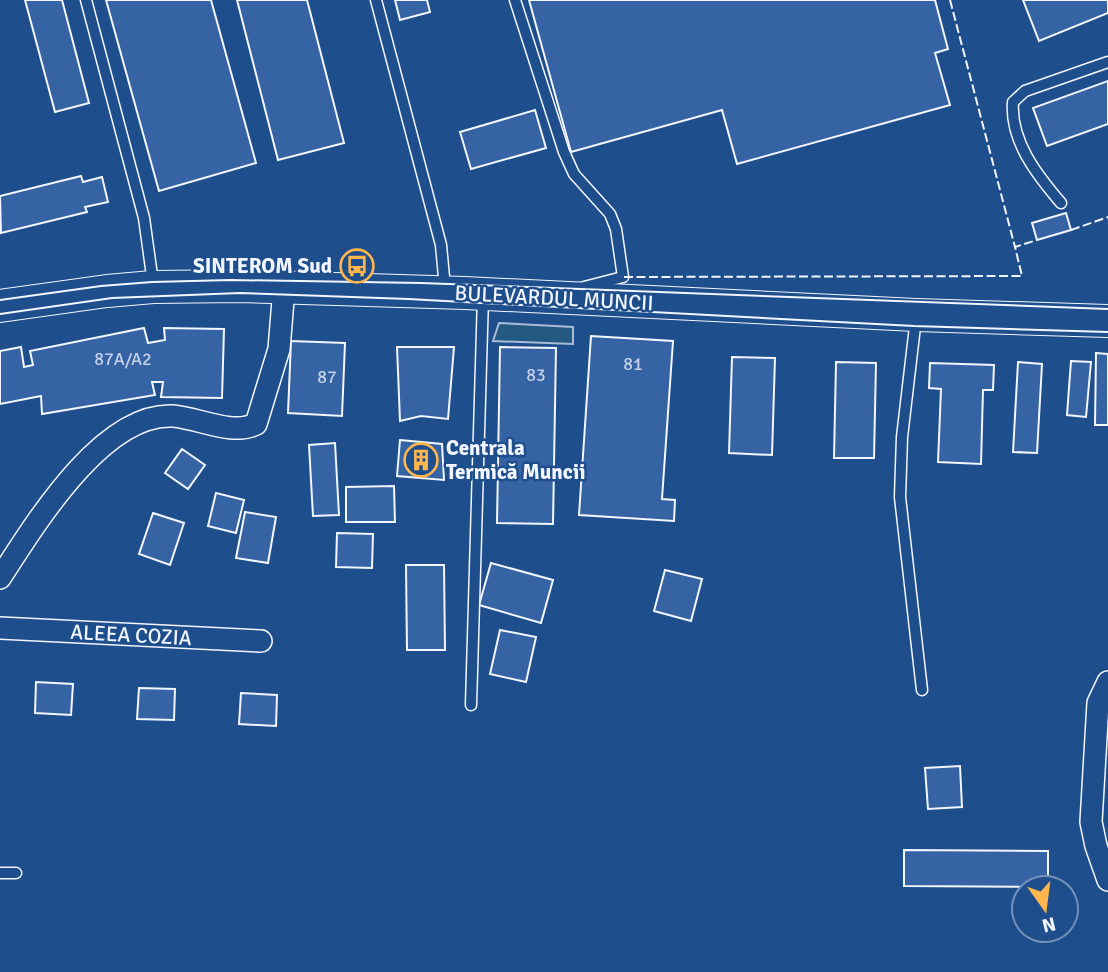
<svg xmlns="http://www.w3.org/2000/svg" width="1108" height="972" font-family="Signika,sans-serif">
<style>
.green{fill:#245a82;stroke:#a8bbd7;stroke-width:2}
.building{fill:#3563a3;stroke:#f2f6ff;stroke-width:2}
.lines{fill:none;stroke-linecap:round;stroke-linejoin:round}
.service-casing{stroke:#f2f6ff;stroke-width:13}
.minor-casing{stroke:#f2f6ff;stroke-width:24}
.primary-casing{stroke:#f2f6ff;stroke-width:34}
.service{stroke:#1f4e8c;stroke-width:10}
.minor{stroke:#1f4e8c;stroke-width:21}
.primary{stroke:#1f4e8c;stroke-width:32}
.tram{stroke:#f2f6ff;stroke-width:2}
.fence{stroke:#f2f6ff;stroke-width:2;stroke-dasharray:9 3.5;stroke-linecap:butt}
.labels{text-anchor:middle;stroke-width:5;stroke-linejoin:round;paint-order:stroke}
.number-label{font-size:18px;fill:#c3d1e8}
.poi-label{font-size:21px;font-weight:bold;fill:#f2f6ff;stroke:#1f4e8c;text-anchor:end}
.street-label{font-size:21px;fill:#f2f6ff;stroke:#1f4e8c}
</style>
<rect width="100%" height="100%" fill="#1f4e8c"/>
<!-- green -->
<path class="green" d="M 499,323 L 573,327 L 573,344 L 493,341 Z"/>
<!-- building -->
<path class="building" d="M 25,0 L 62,0 L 89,103 L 55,112 Z
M 106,0 L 211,0 L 256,163 L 159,191 Z
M 237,0 L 307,0 L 344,143 L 278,160 Z
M 395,0 L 427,0 L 430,12 L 400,20 Z
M 529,0 L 935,0 L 948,49 L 935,53 L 950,105 L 737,164 L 722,110 L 571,152 Z
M 1023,0 L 1108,0 L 1108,13 L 1039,41 Z
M 1108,81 L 1108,124 L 1047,146 L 1033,108 Z
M 535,110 L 546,148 L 471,169 L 460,132 Z
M 81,176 L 83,182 L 102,177 L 108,202 L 85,207 L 87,212 L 1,233 L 0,196 Z
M 1066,213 L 1071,230 L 1037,240 L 1032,223 Z
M 144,328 L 148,343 L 165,340 L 164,328 L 224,329 L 222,398 L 161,397 L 163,382 L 152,382 L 155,395 L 42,414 L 41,396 L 0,404 L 0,351 L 21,347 L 24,367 L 33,365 L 30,351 Z
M 591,336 L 673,341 L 662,499 L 675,500 L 674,521 L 579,515 Z
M 291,341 L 345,343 L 342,416 L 288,413 Z
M 397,347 L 454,347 L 448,419 L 421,416 L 400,421 Z
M 500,347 L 556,348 L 553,524 L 497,523 Z
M 1096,353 L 1108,354 L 1108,425 L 1095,425 Z
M 732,357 L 775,358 L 772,455 L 729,453 Z
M 1071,361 L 1091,362 L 1086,417 L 1067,415 Z
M 836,362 L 876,363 L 874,458 L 834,458 Z
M 1018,362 L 1042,364 L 1037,453 L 1013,452 Z
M 930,363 L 994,365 L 993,390 L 983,390 L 981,464 L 938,462 L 941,389 L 929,388 Z
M 400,440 L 442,444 L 444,480 L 397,476 Z
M 335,443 L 339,515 L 313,516 L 309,445 Z
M 182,449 L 205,465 L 188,489 L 165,473 Z
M 394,486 L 395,522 L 346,522 L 346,487 Z
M 216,493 L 244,500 L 236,533 L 208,526 Z
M 245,512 L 276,517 L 268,563 L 236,558 Z
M 153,513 L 184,523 L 170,565 L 139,554 Z
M 337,533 L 373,534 L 372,568 L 336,567 Z
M 491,563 L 553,580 L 541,623 L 479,605 Z
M 406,565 L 444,565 L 445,650 L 407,650 Z
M 665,570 L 702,579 L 691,621 L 654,611 Z
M 500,630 L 536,637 L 526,682 L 490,674 Z
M 36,682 L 73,684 L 71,715 L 35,713 Z
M 139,688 L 175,689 L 174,720 L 137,719 Z
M 241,693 L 277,695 L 276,726 L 239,724 Z
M 960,766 L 962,807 L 928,809 L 925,768 Z
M 904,850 L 1048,851 L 1048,887 L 904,886 Z"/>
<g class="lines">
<defs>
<path id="service" d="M 86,0 L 144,218 L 153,283
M 376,0 L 441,245 L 445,288
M 515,0 L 564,152 L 574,174 L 610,214 L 616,229 L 623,277 L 584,287
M 1061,203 C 1037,175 1010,141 1013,102 L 1025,91 L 1108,62
M 916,318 L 902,437 L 900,497 L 922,690
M 471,705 L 483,296
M 0,873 L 16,873"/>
<path id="minor" d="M 0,578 C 34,526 102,412 173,416 C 199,418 232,436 256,424 L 279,349 L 284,288
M 0,628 L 261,641
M 1108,682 L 1098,703 L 1091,822 L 1096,846 L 1108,880"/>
<path id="primary" d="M 0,306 L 107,291 L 153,287 L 240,286 L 465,293 L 916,315 L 1108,321"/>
</defs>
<!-- service casing -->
<use href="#service" class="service-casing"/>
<!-- minor casing -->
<use href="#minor" class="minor-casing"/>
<!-- primary casing -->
<use href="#primary" class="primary-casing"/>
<!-- service -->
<use href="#service" class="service"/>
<!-- minor -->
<use href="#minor" class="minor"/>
<!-- primary -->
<use href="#primary" class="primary"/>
<!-- tram -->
<path class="tram" d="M 0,300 L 101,286 L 152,282 L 231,280 L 421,283 L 1108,309
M 0,314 L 112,298 L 240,293 L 408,299 L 914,326 L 1108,332"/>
<!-- fence -->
<path class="fence" d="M 950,0 L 1015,247
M 1071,230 L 1108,217
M 624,277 L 1022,276 L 1015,247 L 1037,240"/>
</g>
<!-- icons -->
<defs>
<symbol id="bus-ring" viewBox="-11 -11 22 22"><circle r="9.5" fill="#1f4e8c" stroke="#ffb74d" stroke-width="1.5"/><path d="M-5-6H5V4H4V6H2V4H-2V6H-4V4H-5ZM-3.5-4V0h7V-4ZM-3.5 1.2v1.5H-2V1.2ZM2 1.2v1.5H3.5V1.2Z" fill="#ffb74d"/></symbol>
<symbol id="building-ring" viewBox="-11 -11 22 22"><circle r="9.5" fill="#1f4e8c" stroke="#ffb74d" stroke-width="1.5"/><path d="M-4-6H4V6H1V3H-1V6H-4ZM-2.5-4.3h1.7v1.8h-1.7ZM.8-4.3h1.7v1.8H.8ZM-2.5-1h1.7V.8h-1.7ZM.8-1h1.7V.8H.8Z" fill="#ffb74d"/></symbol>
</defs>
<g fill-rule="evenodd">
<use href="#bus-ring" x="338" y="247" width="38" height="38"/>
<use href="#building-ring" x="402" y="441" width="38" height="38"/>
</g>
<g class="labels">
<!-- number labels -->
<g class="number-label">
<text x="123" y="365">87A/A2</text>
<text x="633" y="370">81</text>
<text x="536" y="381">83</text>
<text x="327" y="383">87</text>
</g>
<!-- poi labels -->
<g class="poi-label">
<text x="332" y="273">SINTEROM Sud</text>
<text x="446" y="455" text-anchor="start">Centrala<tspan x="446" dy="24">Termică Muncii</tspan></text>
</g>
<!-- street labels -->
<g class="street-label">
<text transform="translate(554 298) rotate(3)" y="7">BULEVARDUL MUNCII</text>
<text transform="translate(131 635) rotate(3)" y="7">ALEEA COZIA</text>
</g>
</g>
<!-- north arrow -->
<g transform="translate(1045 909) rotate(166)"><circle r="33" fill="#1f4e8c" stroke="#7391ba" stroke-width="2"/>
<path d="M0-5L12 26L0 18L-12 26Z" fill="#ffb74d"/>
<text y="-10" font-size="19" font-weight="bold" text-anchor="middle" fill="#f2f6ff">N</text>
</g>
</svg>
